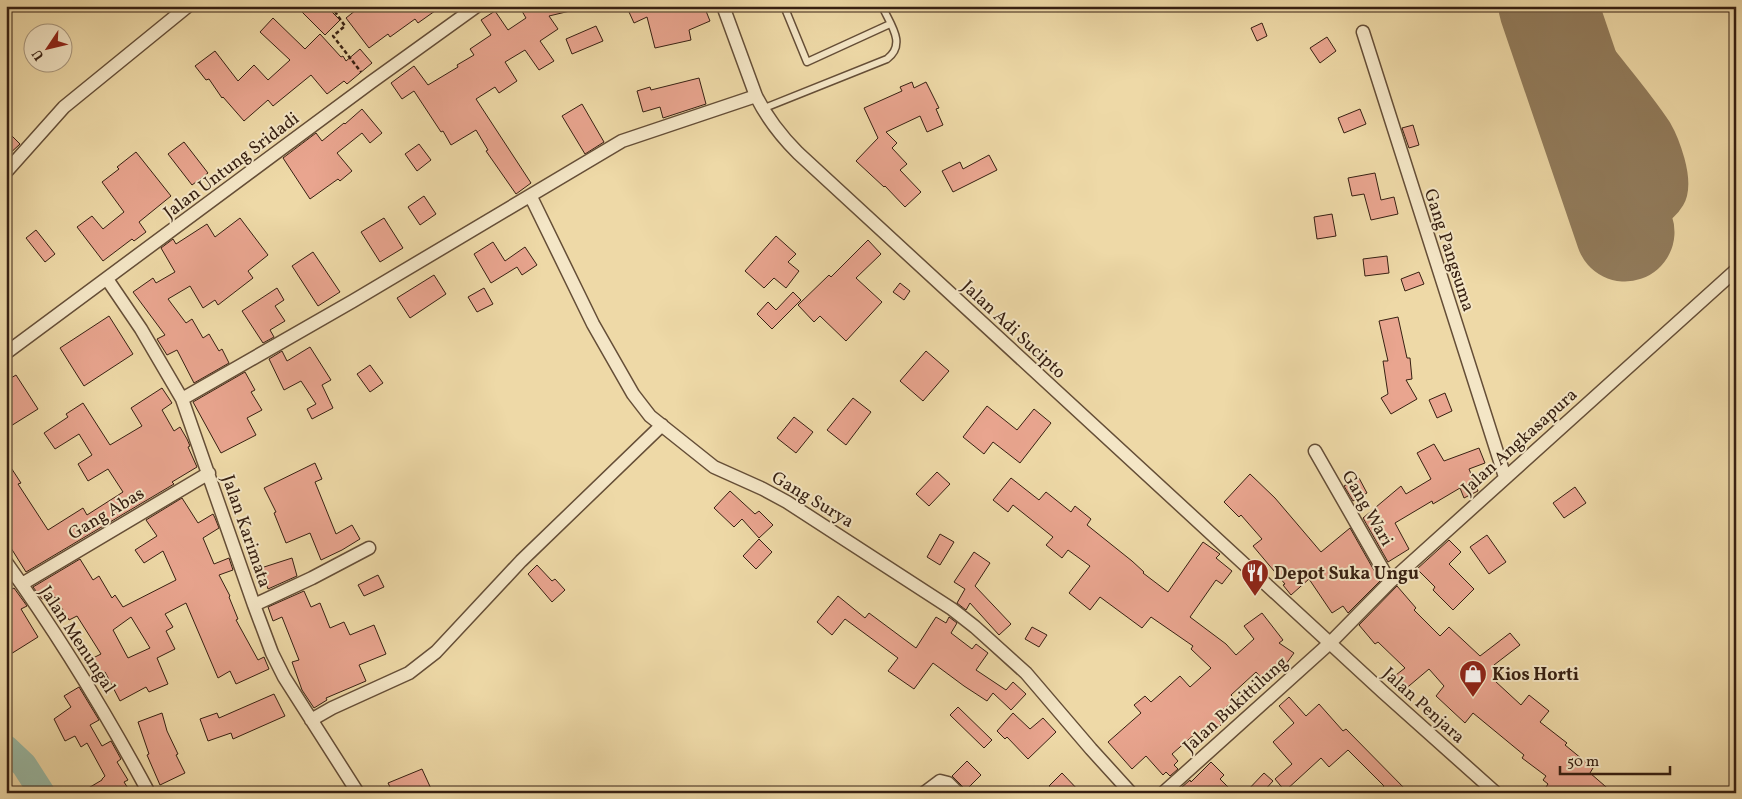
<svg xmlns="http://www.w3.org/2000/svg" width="1742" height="799" font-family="Vollkorn,serif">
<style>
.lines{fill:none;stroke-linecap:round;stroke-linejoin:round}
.river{stroke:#9abaa5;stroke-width:26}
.taxiway{stroke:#927c5c;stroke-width:40}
.runway{stroke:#927c5c;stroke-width:99}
.building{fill:#e9a58f;stroke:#372012;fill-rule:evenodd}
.service-casing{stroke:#654e37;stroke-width:9}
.minor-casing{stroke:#654e37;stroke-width:15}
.path{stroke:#372012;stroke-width:2.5;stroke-dasharray:4 2.5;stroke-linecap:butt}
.service{stroke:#f4e6c6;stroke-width:6}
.minor{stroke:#f4e6c6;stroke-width:12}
.labels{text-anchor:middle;stroke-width:4;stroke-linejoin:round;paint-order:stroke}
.street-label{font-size:18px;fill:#372012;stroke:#f4e6c6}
.poi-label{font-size:18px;font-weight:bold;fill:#372012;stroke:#f4e6c6;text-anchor:start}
</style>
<rect width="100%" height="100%" fill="#eed9a7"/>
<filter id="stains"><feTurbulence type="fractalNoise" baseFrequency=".004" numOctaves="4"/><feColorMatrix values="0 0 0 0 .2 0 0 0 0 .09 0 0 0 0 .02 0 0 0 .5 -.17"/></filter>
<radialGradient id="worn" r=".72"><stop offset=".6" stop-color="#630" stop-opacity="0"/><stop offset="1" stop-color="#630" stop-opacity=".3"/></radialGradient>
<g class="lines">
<!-- river -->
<path class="river" d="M 6,748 L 24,765 L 42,793"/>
<!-- taxiway -->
<path class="taxiway" d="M 1559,6 C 1586,52 1624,89 1653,133 C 1660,145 1674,182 1666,195 C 1657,210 1637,216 1621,223"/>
<!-- runway -->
<path class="runway" d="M 1548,6 L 1625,232"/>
</g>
<!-- building -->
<path class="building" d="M 296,6 L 326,6 L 340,20 L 325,35 Z
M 361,6 L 442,6 L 418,23 L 415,19 L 390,37 L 388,34 L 369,48 L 346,18 Z
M 519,6 L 569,6 L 570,11 L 549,16 L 558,29 L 540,41 L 554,61 L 539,70 L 525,50 L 505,62 L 517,81 L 499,93 L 495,87 L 476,99 L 531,183 L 516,194 L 486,151 L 488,150 L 476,130 L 451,145 L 443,131 L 441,132 L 414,91 L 402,99 L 391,83 L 414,66 L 428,85 L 458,67 L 457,65 L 474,55 L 470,49 L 491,35 L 481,20 L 495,11 L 508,30 L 526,18 Z
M 643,6 L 704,6 L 710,21 L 689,30 L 691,40 L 655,48 L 647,17 L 634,23 L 629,12 Z
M 273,18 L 305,49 L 320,34 L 341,57 L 343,56 L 346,61 L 360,49 L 372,63 L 347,84 L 344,81 L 327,94 L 311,75 L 273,106 L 268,100 L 244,121 L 223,97 L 222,98 L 209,79 L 206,80 L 195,66 L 215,51 L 238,81 L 254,65 L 268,80 L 290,60 L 260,32 Z
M 1262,23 L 1267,36 L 1257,41 L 1251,28 Z
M 596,26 L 603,41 L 572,54 L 566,39 Z
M 1327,37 L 1336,51 L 1320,63 L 1310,48 Z
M 699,78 L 706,104 L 663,118 L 660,107 L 643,112 L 637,91 L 650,87 L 651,90 Z
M 912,82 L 914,88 L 926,82 L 939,108 L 936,109 L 943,125 L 927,132 L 920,116 L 886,132 L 897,143 L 892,148 L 907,164 L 900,170 L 921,192 L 905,207 L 885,186 L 884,187 L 856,161 L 878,138 L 864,108 L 902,91 L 900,87 Z
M 582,104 L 604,142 L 585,154 L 562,116 Z
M 362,109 L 382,133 L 370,143 L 362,133 L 337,153 L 352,171 L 340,181 L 338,179 L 310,199 L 283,158 L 316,133 L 322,141 L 344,123 L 345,124 Z
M 1360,109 L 1366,124 L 1344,133 L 1338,118 Z
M 1413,125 L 1419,145 L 1409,148 L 1402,128 Z
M 6,130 L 20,144 L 6,157 Z
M 184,142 L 208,173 L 192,185 L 168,154 Z
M 419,144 L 431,160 L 417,171 L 405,154 Z
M 136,152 L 171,196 L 139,222 L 146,232 L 134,241 L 132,239 L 103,261 L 77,227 L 92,216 L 103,229 L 124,212 L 102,182 L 119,169 L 117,167 Z
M 989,155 L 997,170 L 953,192 L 942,171 L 960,162 L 963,169 Z
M 1375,173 L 1381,200 L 1394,197 L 1398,214 L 1371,220 L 1364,194 L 1352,196 L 1348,178 Z
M 424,196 L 436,214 L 420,225 L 408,207 Z
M 1332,214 L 1336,236 L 1317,239 L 1314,217 Z
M 240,218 L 268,255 L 248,271 L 253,278 L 218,305 L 215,300 L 203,308 L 190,286 L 168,299 L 186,323 L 192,319 L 203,338 L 209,334 L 219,351 L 222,349 L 229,363 L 194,383 L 177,350 L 167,355 L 157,339 L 165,335 L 133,292 L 153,278 L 156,283 L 175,272 L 161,248 L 173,239 L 176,244 L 207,224 L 215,237 Z
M 384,218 L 403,248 L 380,262 L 361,232 Z
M 36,230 L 55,254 L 45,262 L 26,238 Z
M 776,236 L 796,254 L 788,262 L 799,271 L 786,288 L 774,278 L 764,288 L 745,271 Z
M 868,240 L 881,254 L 856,278 L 882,302 L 846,341 L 820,316 L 814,322 L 798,305 L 829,275 L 831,277 Z
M 493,242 L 505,261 L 525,247 L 537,265 L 522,275 L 517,267 L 491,283 L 474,254 Z
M 313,252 L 340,292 L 318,306 L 292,266 Z
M 1387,256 L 1389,273 L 1365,276 L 1363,259 Z
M 1419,272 L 1424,284 L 1405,291 L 1401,279 Z
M 434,275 L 446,294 L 410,318 L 397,298 Z
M 900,283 L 910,291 L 904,300 L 893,292 Z
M 277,288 L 284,300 L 275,306 L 285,321 L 270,330 L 274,337 L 263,343 L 242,311 Z
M 484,288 L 493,304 L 477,312 L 468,297 Z
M 793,292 L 801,300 L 772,329 L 757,314 L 768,302 L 776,310 Z
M 109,316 L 133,354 L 84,386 L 60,348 Z
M 1398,317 L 1407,358 L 1410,358 L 1412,379 L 1406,380 L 1417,399 L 1391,414 L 1381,398 L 1388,394 L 1383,361 L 1388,361 L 1379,321 Z
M 310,347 L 331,380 L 322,385 L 333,408 L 312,419 L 307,409 L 316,404 L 301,381 L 284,390 L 269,359 L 282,351 L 287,361 Z
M 926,351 L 949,371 L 923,401 L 900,381 Z
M 370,365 L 383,383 L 370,392 L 357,374 Z
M 245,372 L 255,390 L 251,392 L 262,410 L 247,418 L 256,435 L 221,453 L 193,402 Z
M 16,375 L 38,409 L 6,429 L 6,381 Z
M 162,388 L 172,403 L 162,410 L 174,431 L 180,427 L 187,439 L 190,446 L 188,447 L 197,467 L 172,482 L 174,484 L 26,572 L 6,540 L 6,460 L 21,483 L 18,484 L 48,530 L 83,508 L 87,515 L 123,492 L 108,469 L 88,481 L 78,464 L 92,455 L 79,434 L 55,449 L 44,433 L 68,417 L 66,414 L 83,403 L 110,445 L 142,426 L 131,408 Z
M 1445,393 L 1452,411 L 1437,418 L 1429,400 Z
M 853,398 L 871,412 L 846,445 L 827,430 Z
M 987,406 L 1017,430 L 1034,409 L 1051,423 L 1020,463 L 993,442 L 984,454 L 963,437 Z
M 794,417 L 813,432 L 796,453 L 777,438 Z
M 1434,444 L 1444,461 L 1479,448 L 1485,463 L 1469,469 L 1478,491 L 1464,498 L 1460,488 L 1433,504 L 1432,501 L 1395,523 L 1409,549 L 1388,562 L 1363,518 L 1401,486 L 1406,494 L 1431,479 L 1417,453 Z
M 315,463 L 322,479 L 315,482 L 336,534 L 352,525 L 360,539 L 342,550 L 321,560 L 310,533 L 286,543 L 274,513 L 276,512 L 264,488 Z
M 937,472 L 950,484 L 929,506 L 916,494 Z
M 1250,474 L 1275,498 L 1321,552 L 1350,528 L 1380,581 L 1348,613 L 1343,606 L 1332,613 L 1309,579 L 1291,595 L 1283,585 L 1285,584 L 1253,546 L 1262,539 L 1241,515 L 1239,517 L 1224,502 Z
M 1011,478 L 1039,500 L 1046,492 L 1071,512 L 1075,506 L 1091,519 L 1087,525 L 1132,561 L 1144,572 L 1143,573 L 1168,592 L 1203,542 L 1220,554 L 1216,558 L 1232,571 L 1222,584 L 1216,580 L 1190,617 L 1226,644 L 1236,655 L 1254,639 L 1244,626 L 1262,613 L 1283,640 L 1279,643 L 1294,653 L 1286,664 L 1284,663 L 1264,681 L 1256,672 L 1231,695 L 1235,699 L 1216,716 L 1222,724 L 1202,742 L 1195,734 L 1172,754 L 1178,761 L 1174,765 L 1178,769 L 1170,776 L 1166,772 L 1163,775 L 1146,756 L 1132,769 L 1108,742 L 1141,713 L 1134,705 L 1145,696 L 1151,702 L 1180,676 L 1190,687 L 1211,668 L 1191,649 L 1193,646 L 1151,617 L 1142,628 L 1100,597 L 1090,610 L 1069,593 L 1090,566 L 1068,550 L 1062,558 L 1046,545 L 1053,537 L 1013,505 L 1008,512 L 993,500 Z
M 1359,478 L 1367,493 L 1353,501 L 1344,486 Z
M 1575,487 L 1586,503 L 1564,518 L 1553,503 Z
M 730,491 L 755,514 L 759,511 L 773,525 L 759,538 L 742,519 L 734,527 L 714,508 Z
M 182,498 L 198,523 L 213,514 L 215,518 L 219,528 L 203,538 L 214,564 L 229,558 L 233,570 L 219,575 L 230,596 L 229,597 L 238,619 L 236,620 L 258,660 L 264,657 L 269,669 L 236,684 L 230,671 L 218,678 L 186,603 L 165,614 L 173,627 L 166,631 L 175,649 L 157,658 L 168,684 L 149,692 L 146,687 L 120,701 L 105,672 L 100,675 L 91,659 L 101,654 L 77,616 L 69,620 L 55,597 L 48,601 L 46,598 L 42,599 L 33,587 L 80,559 L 93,580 L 99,576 L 112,598 L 115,595 L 123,607 L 176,580 L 163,551 L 144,563 L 135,550 L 157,536 L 146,520 ZM 131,617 L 150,648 L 128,658 L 113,630 Z
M 940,534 L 954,542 L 940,565 L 927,557 Z
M 1487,535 L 1506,562 L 1489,574 L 1470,547 Z
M 759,539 L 772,552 L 756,569 L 743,556 Z
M 1449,540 L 1461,552 L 1449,564 L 1474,589 L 1453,610 L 1433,590 L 1435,587 L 1417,569 Z
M 974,552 L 990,563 L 975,586 L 1011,624 L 999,635 L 970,603 L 966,610 L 957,603 L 965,589 L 954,582 Z
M 292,558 L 297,576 L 268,589 L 261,568 Z
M 537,565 L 552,581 L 555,579 L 565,590 L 552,602 L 528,574 Z
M 378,575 L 384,587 L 364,596 L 358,585 Z
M 1397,586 L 1416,608 L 1414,610 L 1440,636 L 1449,627 L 1480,656 L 1510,633 L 1520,645 L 1494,665 L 1502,673 L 1495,681 L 1521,705 L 1529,695 L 1549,711 L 1540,722 L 1567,743 L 1565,745 L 1593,768 L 1590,773 L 1613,793 L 1542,793 L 1548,784 L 1543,780 L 1546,776 L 1522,758 L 1524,755 L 1473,713 L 1465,723 L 1436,696 L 1444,686 L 1429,669 L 1403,691 L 1392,678 L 1405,668 L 1378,642 L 1375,644 L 1359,625 Z
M 14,588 L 27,606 L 21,609 L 38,637 L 6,657 L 6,592 Z
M 304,591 L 311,607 L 320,603 L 330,628 L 344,622 L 350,635 L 374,625 L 386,654 L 359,665 L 366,681 L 326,698 L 327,700 L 314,708 L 302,690 L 292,662 L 299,660 L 282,617 L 273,621 L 268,607 Z
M 838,596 L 865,618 L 869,613 L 916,648 L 936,617 L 946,623 L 949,617 L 957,623 L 951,633 L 972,649 L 976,644 L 988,653 L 976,670 L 1006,690 L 1013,682 L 1026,694 L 1011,710 L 993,693 L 987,701 L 964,686 L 933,663 L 914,689 L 888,671 L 898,658 L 845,619 L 832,635 L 817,622 Z
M 1032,627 L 1047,635 L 1039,647 L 1025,639 Z
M 79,687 L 99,720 L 90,725 L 102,746 L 111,741 L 121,759 L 117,762 L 128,780 L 124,782 L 131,793 L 80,793 L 102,780 L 102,779 L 105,776 L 87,743 L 81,747 L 75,736 L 65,741 L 54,719 L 71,707 L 64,696 Z
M 274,694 L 285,716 L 233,739 L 231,733 L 208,741 L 200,719 L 217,713 L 219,718 Z
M 1289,697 L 1306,716 L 1319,704 L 1343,731 L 1346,729 L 1409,793 L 1377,793 L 1384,786 L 1348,750 L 1329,767 L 1321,758 L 1285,791 L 1275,779 L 1292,764 L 1273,742 L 1294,723 L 1279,706 Z
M 958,707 L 992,740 L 984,748 L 950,715 Z
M 162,713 L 167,731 L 178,754 L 176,755 L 185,773 L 160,785 L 147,755 L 149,754 L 138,722 Z
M 1013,713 L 1030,729 L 1043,718 L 1056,732 L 1028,759 L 1007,737 L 1005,739 L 997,731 Z
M 967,761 L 981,775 L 966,790 L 952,776 Z
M 1211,762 L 1224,775 L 1220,779 L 1234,793 L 1181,793 L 1184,790 L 1181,788 L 1190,780 L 1191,782 Z
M 422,769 L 433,793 L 393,793 L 388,783 Z
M 1062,773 L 1081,793 L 1056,793 L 1049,786 Z
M 1264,773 L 1273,781 L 1262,793 L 1245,793 Z"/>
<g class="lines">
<defs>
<path id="service" d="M 784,6 L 807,62 L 890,24
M 762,109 L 887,59 C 907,44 890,24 882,6"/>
<path id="minor" d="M 723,6 L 756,96 C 767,118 781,136 798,153 L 1383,692 L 1496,793
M 1363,32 L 1505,477
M 6,172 L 64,107 L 188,6
M 531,197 L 593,324 L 633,394 L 650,416 L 714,467 L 763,489 L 787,502 L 952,609 L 975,627 L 1026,673 L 1091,749 L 1131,793
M 107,279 L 141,329 L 182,399 L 254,605 L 272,653 L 284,677 L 358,793
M 6,353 L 370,83 L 477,6
M 182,399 L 353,301 L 622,141 L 756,96
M 1315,451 L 1390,582
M 6,562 C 59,636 106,713 149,793
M 22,584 L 209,473
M 254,605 L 312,578 L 369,548
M 311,720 L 332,708 L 409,673 L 436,652 L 521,561 L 662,425
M 924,793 L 940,781 L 948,783 L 958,793
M 1163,793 L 1331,642 L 1390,582 L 1736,270"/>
</defs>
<!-- service casing -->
<use href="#service" class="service-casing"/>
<!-- minor casing -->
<use href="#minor" class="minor-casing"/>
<!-- path -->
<path class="path" d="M 331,6 L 345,26 L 333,36 L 361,72"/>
<!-- service -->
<use href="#service" class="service"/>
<!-- minor -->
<use href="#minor" class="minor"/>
</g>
<!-- icons -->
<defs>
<symbol id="restaurant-pin" viewBox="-11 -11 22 30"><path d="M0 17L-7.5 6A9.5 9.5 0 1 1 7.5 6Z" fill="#8f2418" stroke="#f4e6c6"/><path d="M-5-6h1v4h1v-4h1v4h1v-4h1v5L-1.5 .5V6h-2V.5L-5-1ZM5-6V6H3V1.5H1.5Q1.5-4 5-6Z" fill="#fff"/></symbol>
<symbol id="shop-pin" viewBox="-11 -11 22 30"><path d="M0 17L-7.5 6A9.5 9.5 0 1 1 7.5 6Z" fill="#8f2418" stroke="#f4e6c6"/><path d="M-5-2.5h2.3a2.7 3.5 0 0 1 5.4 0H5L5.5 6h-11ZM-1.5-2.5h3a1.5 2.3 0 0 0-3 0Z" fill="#fff"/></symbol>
</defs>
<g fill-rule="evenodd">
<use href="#restaurant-pin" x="1239" y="557" width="32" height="43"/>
<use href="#shop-pin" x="1457" y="658" width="32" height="43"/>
</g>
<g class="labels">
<!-- street labels -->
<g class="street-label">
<text transform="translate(231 165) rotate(-37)" y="6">Jalan Untung Sridadi</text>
<text transform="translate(1450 250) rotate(72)" y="6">Gang Pangsuma</text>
<text transform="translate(1014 329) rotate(43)" y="6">Jalan Adi Sucipto</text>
<text transform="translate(1519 441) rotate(-42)" y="6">Jalan Angkasapura</text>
<text transform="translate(813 499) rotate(31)" y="6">Gang Surya</text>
<text transform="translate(1368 508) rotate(60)" y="6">Gang Wari</text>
<text transform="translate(106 513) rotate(-31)" y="6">Gang Abas</text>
<text transform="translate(247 531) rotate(71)" y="6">Jalan Karimata</text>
<text transform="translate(78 639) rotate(57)" y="6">Jalan Menungal</text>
<text transform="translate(1235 704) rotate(-42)" y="6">Jalan Bukittilung</text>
<text transform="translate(1424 705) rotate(42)" y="6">Jalan Penjara</text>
</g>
<!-- poi labels -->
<g class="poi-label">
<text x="1274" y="579">Depot Suka Ungu</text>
<text x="1492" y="680">Kios Horti</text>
</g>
</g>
<!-- margin -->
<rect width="1742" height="799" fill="none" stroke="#eed9a7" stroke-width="25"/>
<rect x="8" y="8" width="1727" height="784" fill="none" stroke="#372012" stroke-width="2.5"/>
<rect x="12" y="12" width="1717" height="774" fill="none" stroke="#372012"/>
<!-- north arrow -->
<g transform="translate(48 48) rotate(235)"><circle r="24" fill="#f4e6c6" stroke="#a8977e"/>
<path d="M0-4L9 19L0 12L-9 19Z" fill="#8f2418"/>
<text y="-8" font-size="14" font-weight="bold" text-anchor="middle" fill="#372012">U</text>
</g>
<!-- scale -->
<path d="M1560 766v8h110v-8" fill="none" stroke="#372012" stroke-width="2.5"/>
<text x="1567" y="766" font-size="15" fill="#372012" stroke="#f4e6c6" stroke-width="4" paint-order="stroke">50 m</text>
<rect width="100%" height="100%" filter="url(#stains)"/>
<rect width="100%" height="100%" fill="url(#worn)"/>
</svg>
